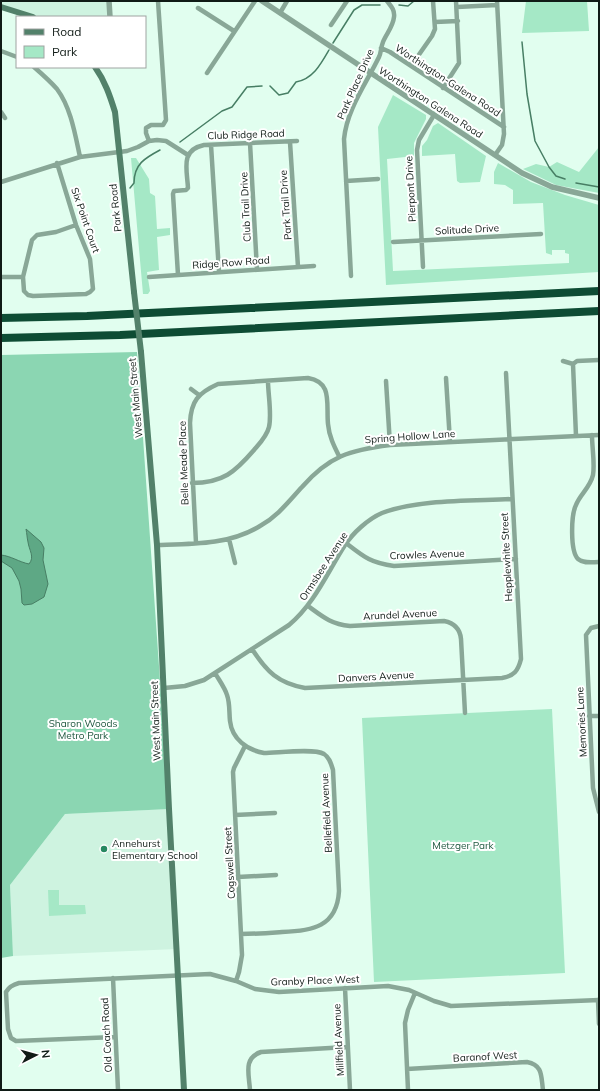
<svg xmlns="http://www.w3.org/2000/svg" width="600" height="1091" font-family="Mulish,sans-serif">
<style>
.built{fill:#cef3e0}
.green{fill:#a5e8c6}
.forest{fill:#8bd6b2}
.water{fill:#5ea885;stroke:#477e64}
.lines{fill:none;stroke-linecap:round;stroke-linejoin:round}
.stream{stroke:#477e64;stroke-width:1.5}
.minor{stroke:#89a797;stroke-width:4.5}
.tertiary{stroke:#89a797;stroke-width:5.5}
.secondary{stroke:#52816a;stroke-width:6}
.motorway{stroke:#0e4c34;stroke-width:8}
.secondary-bridge{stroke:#52816a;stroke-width:6}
.poi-dot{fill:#278861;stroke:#fff;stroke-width:1.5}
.labels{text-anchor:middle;stroke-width:4;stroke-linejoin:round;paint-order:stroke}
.street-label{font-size:10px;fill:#101b16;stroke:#fff}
.park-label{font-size:10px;fill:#1c563d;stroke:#fff}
.poi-label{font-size:10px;fill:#101b16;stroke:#fff;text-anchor:start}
</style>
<rect width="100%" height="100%" fill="#e1feef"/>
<!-- built -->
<path class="built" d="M 1,1 L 109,1 L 110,17 L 33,17 L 1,7 Z
M 169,809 L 177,949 L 13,956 L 10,885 L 65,814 Z"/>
<!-- green -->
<path class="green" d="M 526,1 L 587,1 L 589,31 L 522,33 Z
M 393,95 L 426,115 L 426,119 L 414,143 L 414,156 L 387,159 L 393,271 L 569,263 L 569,254 L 565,253 L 565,250 L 552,250 L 552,255 L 546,253 L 543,203 L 513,204 L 513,190 L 505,185 L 494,184 L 494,172 L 498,163 L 531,182 L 565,195 L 599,205 L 599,272 L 386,285 L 378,127 Z
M 438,123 L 486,156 L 480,182 L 460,183 L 457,181 L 455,154 L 422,156 L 422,146 L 427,140 L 433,126 Z
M 599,147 L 599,193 L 556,185 L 523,169 L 536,164 L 549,167 L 557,162 L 579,172 Z
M 131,158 L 136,158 L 149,179 L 150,193 L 155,196 L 157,229 L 170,228 L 170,235 L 157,237 L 159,270 L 147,272 L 150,291 L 148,294 L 143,294 Z
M 552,709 L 565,973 L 374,982 L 362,718 Z
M 48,890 L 59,890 L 59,905 L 85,905 L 86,914 L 49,916 Z"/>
<!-- forest -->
<path class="forest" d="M 137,352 L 169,809 L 65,814 L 10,885 L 13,956 L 1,958 L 1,355 Z"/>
<!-- water -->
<path class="water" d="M 26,529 L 41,542 L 44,548 L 43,560 L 48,584 L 44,597 L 32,604 L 24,605 L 22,603 L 21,589 L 19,581 L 12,568 L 1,561 L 1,555 C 11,556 19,562 29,564 C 35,557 29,550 28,542 C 27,538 27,534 26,529 Z"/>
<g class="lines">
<!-- stream -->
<path class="stream" d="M 399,5 L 408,6 L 414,1
M 522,42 L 527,94 L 535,141 L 549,167 L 556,176 L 565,179
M 333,43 L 354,10 L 362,5 L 380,5
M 270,86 L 279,95 L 288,93 L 296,82 C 313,79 321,64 329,50
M 180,142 L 222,111 L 232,107 L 247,87 L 262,86
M 576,183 L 599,187
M 130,188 L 134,183 C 134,164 145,158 160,150"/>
<!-- minor -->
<path class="minor" d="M 457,7 L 497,5
M 198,8 L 234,31
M 280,13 L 287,1
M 435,22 L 458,21
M 331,25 L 347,1
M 381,48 L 390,52 L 504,127
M 1,51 L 17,57
M 411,66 L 432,36 L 435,29 L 433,1
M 34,67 C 42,74 50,81 57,89 C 71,108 75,134 80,157
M 207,73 L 255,1
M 443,88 L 459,63 L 456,1
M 1,112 L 5,118
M 149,141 L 146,133 L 146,128 L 151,125 L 163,125 L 166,120 L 158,1
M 290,142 L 298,267
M 250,143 L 257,270
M 211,145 L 219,272
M 495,155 L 502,145 L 504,134 L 497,1
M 57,163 L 76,225 L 90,259 L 93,289 L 90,292 L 86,294 L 33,296 L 28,295 L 24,291 L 23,277 L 32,240 L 37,235 L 56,232 L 76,225
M 346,181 L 378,179
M 1,182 L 80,157 L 127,151 L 138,147 L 149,141 L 157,140 L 166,141 L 188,155
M 393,242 L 541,234
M 423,267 L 417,150 L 419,140 L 434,115
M 178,275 L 173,194 L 174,191 L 186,190 L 188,188 C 187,169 180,150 204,145 L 297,141
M 351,276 L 344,139 C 347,109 366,84 379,57 C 381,53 381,47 383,42 C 386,34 393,27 394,17 C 395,10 391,6 387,1
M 1,277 L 23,277
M 149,277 L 314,266
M 563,361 L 573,364
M 573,364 L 576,436
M 573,364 L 577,361 L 599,360
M 446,378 L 450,442
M 386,381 L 390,445
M 191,389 L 199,395
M 592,435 C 592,448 595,463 593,475 C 590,488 580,494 576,505 C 571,515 570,551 578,559 C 584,564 592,562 599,562
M 192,483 C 223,483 235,472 254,450 C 260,443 267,436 269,427 C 272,414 268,394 268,381
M 229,539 L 235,563
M 196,543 L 190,423 C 191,401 198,393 218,384 L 308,378 C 333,382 326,404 328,424 C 329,436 334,446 339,456
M 346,543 C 364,557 371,563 394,566 L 516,559
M 157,545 C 192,544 229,545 260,526 C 278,516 289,501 302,487 C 329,456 350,450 390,445 L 599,435
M 308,606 C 323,617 331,624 350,626 L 444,621 C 454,623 460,628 461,639 L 465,713
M 599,626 L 591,628 L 586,635 L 593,788 L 599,812
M 252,649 C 267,672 278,683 305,688 L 502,678 C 514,676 518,671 521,659 L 506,373
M 215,673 C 219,680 225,688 227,695 C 230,703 229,712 230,721 C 232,739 247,750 264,753 C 277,753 314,748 324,754 C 330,758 331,764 333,770 L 339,891 C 337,927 312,931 282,932 C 268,933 255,934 241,934
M 164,688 L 185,686 L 204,680 L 289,625 C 315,603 327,573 345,545 C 353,533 368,519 382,513 C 418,499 473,501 512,499
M 589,716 L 599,716
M 235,815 L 275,813
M 238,877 L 276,875
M 113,978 L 118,1090
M 236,981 L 239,972 L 242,955 L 233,772 L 234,768 L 245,746
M 345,988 L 350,1090
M 598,1000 L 599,1024
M 115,1037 L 16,1041 L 11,1038 L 8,1029 L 6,992 C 9,987 12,985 19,983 L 210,974 L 236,981 L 255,989 L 279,992 L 388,986 L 409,990 L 434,1001 L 451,1006 L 599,1000
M 407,1069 L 527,1062 C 543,1065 541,1076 543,1090
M 250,1090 C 249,1074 243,1058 261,1052 L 347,1047
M 408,1090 L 405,1023 L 408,1010 L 415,993"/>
<!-- tertiary -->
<path class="tertiary" d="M 109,1 L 110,17
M 262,1 L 522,173 L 552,187 L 599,198"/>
<!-- secondary -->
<path class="secondary" d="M 1,7 L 33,17
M 95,67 C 105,81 110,96 115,112 L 134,292
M 141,352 L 157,545 L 169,809 L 184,1090"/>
<!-- motorway -->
<path class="motorway" d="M 1,318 L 87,316 L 599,291
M 1,338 L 120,335 L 599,311"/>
<!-- secondary-bridge -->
<path class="secondary-bridge" d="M 134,292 L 141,352"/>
</g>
<!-- markers -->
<circle class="poi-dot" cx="104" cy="849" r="4"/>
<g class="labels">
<!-- street labels -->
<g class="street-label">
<text transform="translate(448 80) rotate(33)" y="4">Worthington-Galena Road</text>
<text transform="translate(355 84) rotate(-66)" y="4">Park Place Drive</text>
<text transform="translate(431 102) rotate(33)" y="4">Worthington Galena Road</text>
<text transform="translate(246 134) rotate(-2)" y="4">Club Ridge Road</text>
<text transform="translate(410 189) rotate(-93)" y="4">Pierpont Drive</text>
<text transform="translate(285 205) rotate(-94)" y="4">Park Trail Drive</text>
<text transform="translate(245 207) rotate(-93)" y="4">Club Trail Drive</text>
<text transform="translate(115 208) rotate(-96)" y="4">Park Road</text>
<text transform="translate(86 220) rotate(71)" y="4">Six Point Court</text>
<text transform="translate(467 229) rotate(-3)" y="4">Solitude Drive</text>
<text transform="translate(231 262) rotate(-4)" y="4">Ridge Row Road</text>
<text transform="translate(135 398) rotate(-95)" y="4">West Main Street</text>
<text transform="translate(410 436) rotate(-4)" y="4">Spring Hollow Lane</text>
<text transform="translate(183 463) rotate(-92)" y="4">Belle Meade Place</text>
<text transform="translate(427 554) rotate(-2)" y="4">Crowles Avenue</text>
<text transform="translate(506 557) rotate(-93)" y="4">Hepplewhite Street</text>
<text transform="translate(323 566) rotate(-57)" y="4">Ormsbee Avenue</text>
<text transform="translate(400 614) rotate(-3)" y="4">Arundel Avenue</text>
<text transform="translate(376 676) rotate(-3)" y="4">Danvers Avenue</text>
<text transform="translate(155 721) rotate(-92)" y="4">West Main Street</text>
<text transform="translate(581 722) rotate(-93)" y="4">Memories Lane</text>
<text transform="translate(326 813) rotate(-93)" y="4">Bellefield Avenue</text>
<text transform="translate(229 863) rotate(-93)" y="4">Cogswell Street</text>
<text transform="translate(315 980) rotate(-2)" y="4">Granby Place West</text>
<text transform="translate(106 1035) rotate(-93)" y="4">Old Coach Road</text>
<text transform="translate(338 1040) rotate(-93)" y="4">Millfield Avenue</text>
<text transform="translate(485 1056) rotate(-3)" y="4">Baranof West</text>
</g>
<!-- park labels -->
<g class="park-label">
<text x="83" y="727">Sharon Woods<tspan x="83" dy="12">Metro Park</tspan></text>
<text x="463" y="849">Metzger Park</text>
</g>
<!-- poi labels -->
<g class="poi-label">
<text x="112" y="847">Annehurst<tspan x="112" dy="12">Elementary School</tspan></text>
</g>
</g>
<!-- border -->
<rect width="600" height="1091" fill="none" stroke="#101b16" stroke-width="4"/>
<!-- legend -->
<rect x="16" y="16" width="130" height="52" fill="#ffffff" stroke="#9fa4a2"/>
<rect x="24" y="29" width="20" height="6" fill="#52816a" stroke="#9fa4a2"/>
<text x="52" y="36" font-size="12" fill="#101b16">Road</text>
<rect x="24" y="46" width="20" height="12" fill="#a5e8c6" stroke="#9fa4a2"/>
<text x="52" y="56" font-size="12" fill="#101b16">Park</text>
<!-- north arrow -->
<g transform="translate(36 1055) rotate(84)" stroke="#ffffff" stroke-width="3" paint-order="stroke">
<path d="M0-3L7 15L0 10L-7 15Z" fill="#101b16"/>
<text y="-6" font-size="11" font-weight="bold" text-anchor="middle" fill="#101b16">N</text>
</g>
</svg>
